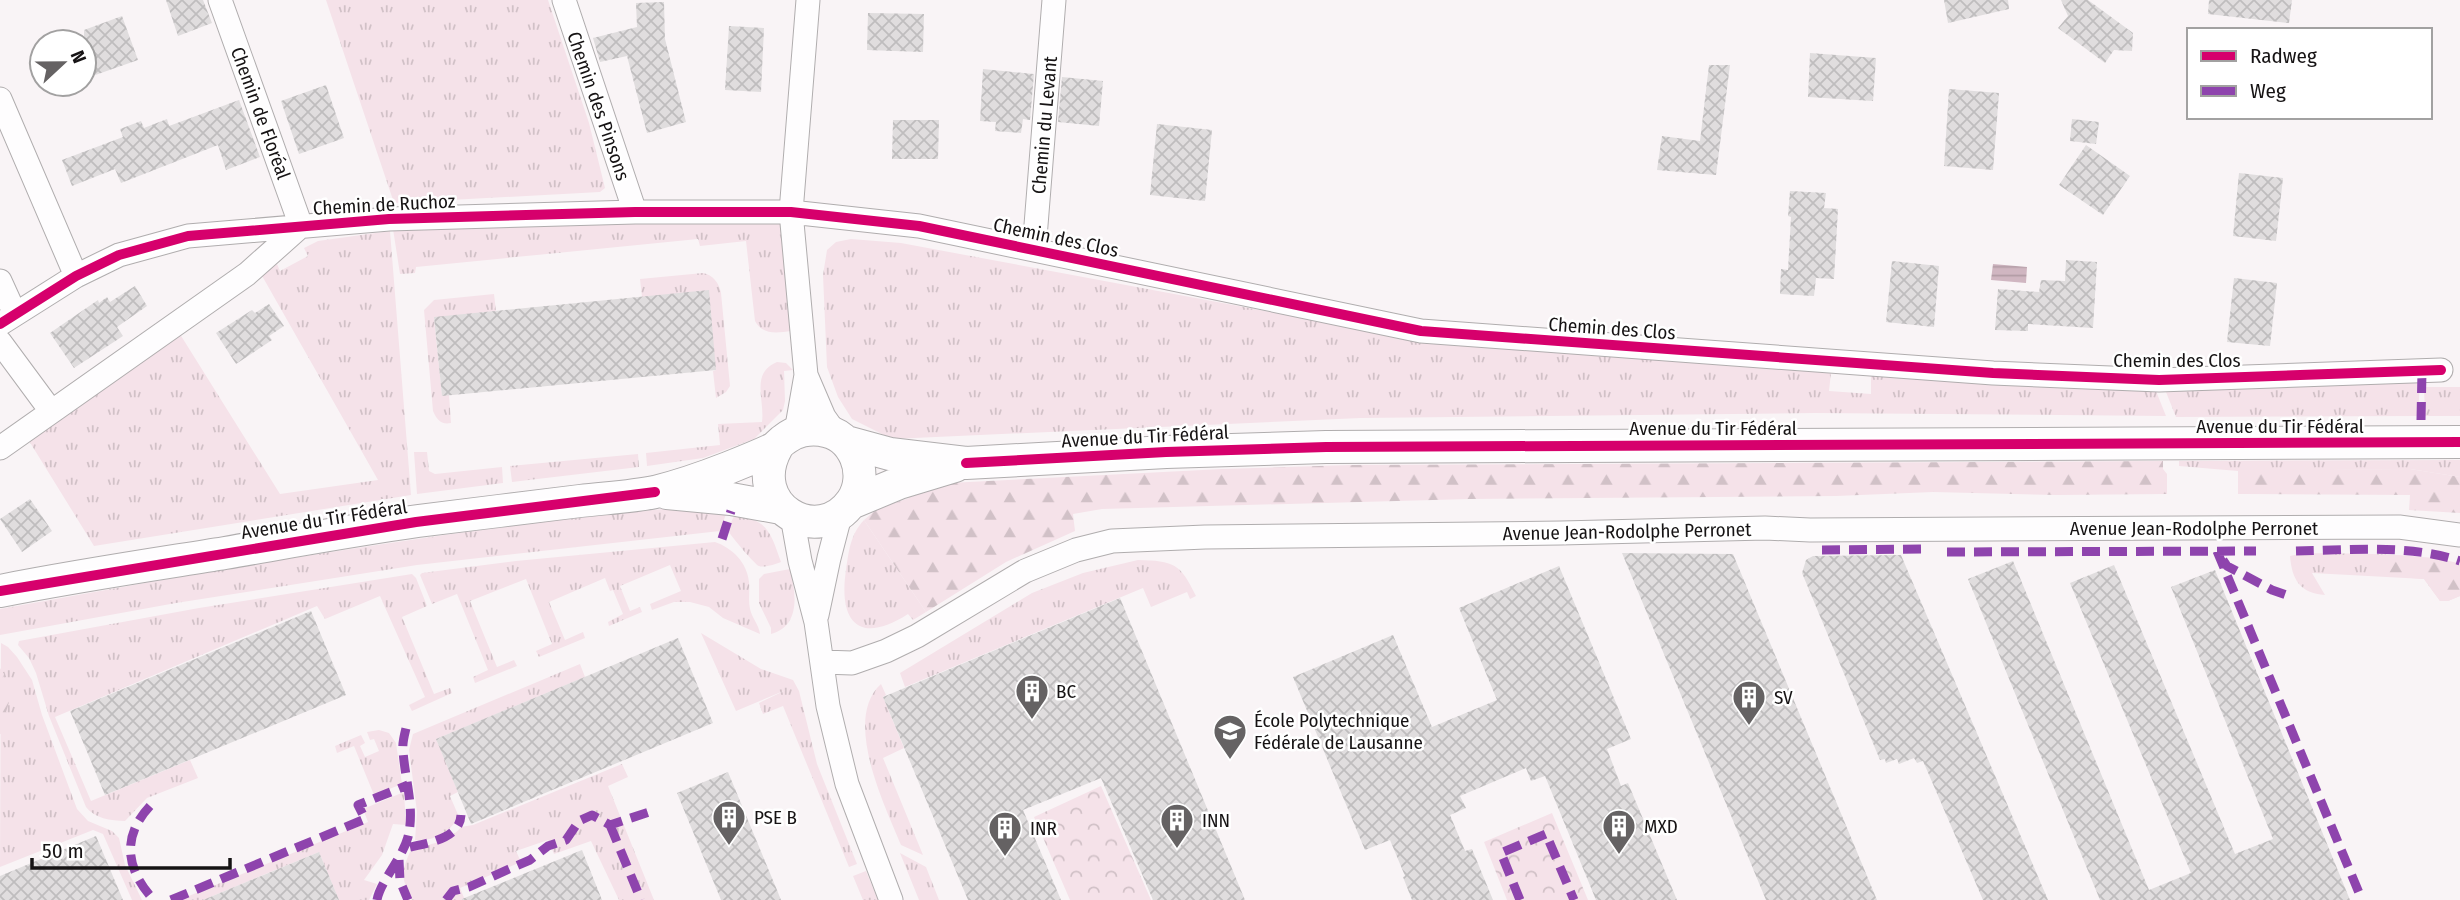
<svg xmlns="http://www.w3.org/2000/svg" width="2460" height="900" font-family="'Fira Sans Condensed',sans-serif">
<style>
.grass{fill:url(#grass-tufts)}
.forest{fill:url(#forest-firs)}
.park{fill:url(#park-crowns)}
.water{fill:url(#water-rules)}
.building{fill:url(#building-cross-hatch)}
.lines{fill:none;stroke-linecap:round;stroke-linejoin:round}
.street-casing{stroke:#b0adae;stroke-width:25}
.secondary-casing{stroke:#b0adae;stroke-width:34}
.street{stroke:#fefdfe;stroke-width:23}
.secondary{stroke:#fefdfe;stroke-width:32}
.quiet{stroke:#8e44ad;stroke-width:9;stroke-dasharray:18 9;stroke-linecap:butt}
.cycleway-casing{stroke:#fff;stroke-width:15}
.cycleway{stroke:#d6006c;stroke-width:10}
.labels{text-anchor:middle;stroke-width:5;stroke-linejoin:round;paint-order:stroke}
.street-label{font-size:19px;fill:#161314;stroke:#fff}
.poi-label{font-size:19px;fill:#161314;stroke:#fff;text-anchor:start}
</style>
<defs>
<pattern id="grass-tufts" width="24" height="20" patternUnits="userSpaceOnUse" patternTransform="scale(1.75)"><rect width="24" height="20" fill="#f5e2e9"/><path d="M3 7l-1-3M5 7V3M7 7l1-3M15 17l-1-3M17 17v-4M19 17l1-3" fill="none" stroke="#d1c1c7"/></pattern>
<pattern id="forest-firs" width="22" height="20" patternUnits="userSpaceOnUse" patternTransform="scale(1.75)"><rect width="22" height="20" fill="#f5e2e9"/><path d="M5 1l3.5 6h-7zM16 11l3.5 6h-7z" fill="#d1c1c7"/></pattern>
<pattern id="park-crowns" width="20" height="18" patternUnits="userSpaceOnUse" patternTransform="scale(1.75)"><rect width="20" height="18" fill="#f5e2e9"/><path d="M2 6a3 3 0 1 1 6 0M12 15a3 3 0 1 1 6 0" fill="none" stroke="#d1c1c7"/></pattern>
<pattern id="water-rules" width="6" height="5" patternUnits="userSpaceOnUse" patternTransform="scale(1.75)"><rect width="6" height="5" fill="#d0b6c1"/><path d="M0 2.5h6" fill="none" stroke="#b29ca5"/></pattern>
<pattern id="building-cross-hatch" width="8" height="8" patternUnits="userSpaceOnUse" patternTransform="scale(1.75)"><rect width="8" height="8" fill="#e0ddde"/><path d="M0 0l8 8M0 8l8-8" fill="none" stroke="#bfbdbe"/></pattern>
</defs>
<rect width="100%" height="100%" fill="#f9f4f6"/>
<!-- grass -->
<path class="grass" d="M 326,0 L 548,0 L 589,123 L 605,188 L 600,192 L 394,203 Z
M 781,220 L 791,331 C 777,333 762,335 755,321 L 746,241 L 700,246 L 698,239 L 416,267 L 415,273 L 400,274 L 393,229 Z
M 390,231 L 411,495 L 94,546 L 26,436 L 178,331 L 280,494 L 378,480 L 261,274 L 277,264 L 280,271 L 308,256 L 304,248 L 318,241 Z
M 851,239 L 901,243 L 1367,330 L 1584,353 L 1831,373 L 1829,391 L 1871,394 L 1871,375 L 2156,391 L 2166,416 L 1815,413 L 1361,418 L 892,439 L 852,419 L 838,397 L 827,367 L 823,275 L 827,250 L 836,242 Z
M 703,273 C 713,275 719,283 721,293 L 730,386 L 726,392 L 716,398 L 713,371 L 716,370 L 642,297 L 640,279 Z
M 494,294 L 496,311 L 434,318 L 442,395 L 449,395 L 451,423 C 441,425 437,420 433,411 L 424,310 L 434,300 Z
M 777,362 L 786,363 L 793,370 L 784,371 L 785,401 L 783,410 L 754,439 L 703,458 L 647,466 L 646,453 L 720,445 L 718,424 L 762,422 C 765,400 750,373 777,362 Z
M 2420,380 L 2418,416 L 2176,417 L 2166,392 L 2173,386 Z
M 2424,387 L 2460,387 L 2460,416 L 2425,416 Z
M 414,452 L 427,452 L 429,471 L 435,474 L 502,467 L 503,483 L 417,494 Z
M 638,454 L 639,467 L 512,482 L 510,466 Z
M 2460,460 L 2460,477 L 2410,469 L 2245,471 L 2245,494 L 2238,494 L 2238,471 L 2179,466 L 2179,461 Z
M 694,506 L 726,514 L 720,531 L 417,565 L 176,603 L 0,635 L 0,609 C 230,567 461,527 694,506 Z
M 734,516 C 768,518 771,534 781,562 C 775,564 765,568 759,566 C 756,566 730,535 729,532 C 729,527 732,520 734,516 Z
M 864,520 L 926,612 L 913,620 L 908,614 C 860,645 838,623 846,570 C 849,551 850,535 864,520 Z
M 715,542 C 732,548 747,562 749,582 C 750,591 748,600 750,609 C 752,618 759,625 760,634 L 723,618 L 709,607 L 690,602 L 674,602 L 652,610 L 650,604 L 681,591 L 670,565 L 620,586 L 630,611 L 640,607 L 642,612 L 609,626 L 608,622 L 623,614 L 613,590 L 610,591 L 605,578 L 549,602 L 565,640 L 583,632 L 585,638 L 539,657 L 536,651 L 552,644 L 526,579 L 470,601 L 497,667 L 514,660 L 517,666 L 475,683 L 473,677 L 488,670 L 457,594 L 432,604 L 420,575 L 422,573 L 516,561 Z
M 2304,553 C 2355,554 2408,552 2458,563 L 2460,596 L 2448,601 L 2440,601 L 2424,579 L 2312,573 L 2325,595 C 2300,593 2292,580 2290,556 Z
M 1138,560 C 1174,561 1180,563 1196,596 L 1190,599 L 1187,592 L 1151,607 L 1143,588 L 905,687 L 900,673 L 1032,593 L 1083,573 Z
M 790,569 C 796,593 801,626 771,634 L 771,628 L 759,603 L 759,579 L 764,574 Z
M 412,574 L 416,578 L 427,606 L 402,617 L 434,694 L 450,688 L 452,693 L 412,711 L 409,705 L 425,697 L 380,596 L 325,619 L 317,606 L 55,717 L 91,801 L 190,760 L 198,778 L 147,798 L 125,821 C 111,821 94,818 86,807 L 49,716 L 36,673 L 29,658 L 18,645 L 19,641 L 199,608 Z
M 701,633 L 761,669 L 793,680 L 799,691 L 817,764 L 857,864 L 849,867 L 783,706 L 763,714 L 759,703 L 786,690 L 736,711 Z
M 1,643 L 8,647 L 17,657 L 32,680 L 42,715 L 77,809 L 88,821 L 112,831 L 119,838 L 125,865 L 142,900 L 132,900 L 103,834 L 93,830 L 0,867 Z
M 580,664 L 585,677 L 436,739 L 458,792 L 450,796 L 459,817 C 449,832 434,842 415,840 L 417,812 L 409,750 L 413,734 Z
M 881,684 L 886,695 L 883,697 L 904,748 L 883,758 L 923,855 L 901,845 C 885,806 842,719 881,684 Z
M 379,730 L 389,733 L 396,743 L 402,784 L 374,795 L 354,746 L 337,753 L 335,746 L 361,735 L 365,743 L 360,746 L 365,757 L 379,751 L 374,739 L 370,740 L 367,732 Z
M 622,764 L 628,777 L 608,786 L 654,900 L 619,900 L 591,841 L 554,854 L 548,840 L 516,851 L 521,862 L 460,888 L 465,900 L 412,900 C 402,879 400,874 410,852 C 427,843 448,844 461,827 L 473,825 Z
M 404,792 L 406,825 L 393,824 L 382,855 L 364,880 L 377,884 L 369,900 L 339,900 L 319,852 L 210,897 L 211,900 L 179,900 L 368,822 L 363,809 Z
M 900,853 L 926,867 L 939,900 L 919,900 Z
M 866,871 L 878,900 L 863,900 L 853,876 Z"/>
<!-- forest -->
<path class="forest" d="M 2163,461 L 2163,469 L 2167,474 L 2167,494 L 2057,495 L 1933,492 L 1836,496 L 1469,499 L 1102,509 L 1073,514 L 1075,531 L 1006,562 L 926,612 L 864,520 L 877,509 L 909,498 L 907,490 L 929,484 L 1222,469 L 1351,465 Z
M 2410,469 L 2460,477 L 2460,513 L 2409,510 L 2410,495 L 2245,494 L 2245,470 Z
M 2388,555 L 2436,558 L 2460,564 L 2460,596 L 2448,601 L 2440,601 L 2424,579 L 2386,576 Z
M 0,668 L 4,674 L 1,691 L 9,702 L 6,712 L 17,721 C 18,731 9,735 0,734 Z"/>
<!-- park -->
<path class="park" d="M 1101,786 L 1151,900 L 1070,900 L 1034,817 Z
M 1552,813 L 1588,900 L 1507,900 L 1484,842 Z"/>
<!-- water -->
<path class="water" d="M 1993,264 L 2027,267 L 2026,283 L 1991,280 Z"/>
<!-- building -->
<path class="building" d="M 166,0 L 203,0 L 212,23 L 178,36 Z
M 1944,0 L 2008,0 L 2009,9 L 1948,23 Z
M 2061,0 L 2088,0 L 2133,33 L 2132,51 L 2114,50 L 2105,63 L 2058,28 L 2068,16 Z
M 2209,0 L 2292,0 L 2289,23 L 2208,14 Z
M 664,2 L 665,39 L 686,122 L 647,133 L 627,56 L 600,62 L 593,38 L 637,27 L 636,3 Z
M 868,13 L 924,14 L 923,52 L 867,50 Z
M 122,16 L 138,60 L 84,79 L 84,30 Z
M 729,26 L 764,28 L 761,92 L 725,90 Z
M 1810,53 L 1876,58 L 1873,101 L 1808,97 Z
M 1709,65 L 1730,65 L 1716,175 L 1657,170 L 1662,136 L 1700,141 Z
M 983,69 L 1034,74 L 1030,120 L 1023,119 L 1021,133 L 995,131 L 996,122 L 980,121 Z
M 1062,77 L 1103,81 L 1099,126 L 1058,122 Z
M 326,85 L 344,138 L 299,154 L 281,101 Z
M 1949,89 L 1999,93 L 1993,170 L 1944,166 Z
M 239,100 L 260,157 L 226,170 L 218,145 L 121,183 L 115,169 L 72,186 L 62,160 L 123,137 L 120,129 L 141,121 L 144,128 L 167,119 L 169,126 Z
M 2072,119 L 2099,122 L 2096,144 L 2070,141 Z
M 893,120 L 939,120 L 938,159 L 892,159 Z
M 1157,124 L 1212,130 L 1205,201 L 1150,195 Z
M 2086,145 L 2130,176 L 2103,215 L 2059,185 Z
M 2239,173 L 2283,178 L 2276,241 L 2233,236 Z
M 1790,191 L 1826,193 L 1824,208 L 1838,209 L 1834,279 L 1816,278 L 1814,296 L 1780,294 L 1781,269 L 1788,270 L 1791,217 L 1788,216 Z
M 2066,260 L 2097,262 L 2093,328 L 2028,324 L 2028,331 L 1995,330 L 1998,289 L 2039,292 L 2041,280 L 2065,281 Z
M 1892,261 L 1939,266 L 1934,327 L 1886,322 Z
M 2234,278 L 2277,283 L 2270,346 L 2227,342 Z
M 135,286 L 147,306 L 117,327 L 123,336 L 74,368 L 50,333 L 98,300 L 99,303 L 107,297 L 110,302 Z
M 709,290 L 716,370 L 442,396 L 434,317 Z
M 269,304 L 284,326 L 269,336 L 272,340 L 236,364 L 216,333 L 252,310 L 255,313 Z
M 30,499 L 52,531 L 22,552 L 0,519 Z
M 1622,553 L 1733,554 L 1877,900 L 1766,900 Z
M 1901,555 L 2048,900 L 1983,900 L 1923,761 L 1917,763 L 1914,758 L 1899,764 L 1897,759 L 1886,763 L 1885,759 L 1880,760 L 1802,573 L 1806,560 L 1813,556 Z
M 2013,561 L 2149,890 L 2191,873 L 2070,583 L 2114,565 L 2235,854 L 2273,839 L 2171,587 L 2215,570 L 2350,900 L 2100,900 L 1968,579 Z
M 1559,566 L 1631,739 L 1607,749 L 1621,786 L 1628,783 L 1677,900 L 1596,900 L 1545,776 L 1531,781 L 1526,768 L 1460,796 L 1466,808 L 1450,815 L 1465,851 L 1472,849 L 1493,900 L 1412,900 L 1403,877 L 1405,876 L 1390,840 L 1365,850 L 1293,677 L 1393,635 L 1432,727 L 1497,700 L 1459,608 Z
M 1120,598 L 1245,900 L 1153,900 L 1101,778 L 1023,810 L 1061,900 L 968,900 L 883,697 Z
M 311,611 L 346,695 L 105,795 L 70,711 Z
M 678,638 L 713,723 L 471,824 L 436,739 Z
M 728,772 L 777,890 L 781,900 L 721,900 L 677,793 Z
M 96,836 L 123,900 L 0,900 L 0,876 Z
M 582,850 L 602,900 L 462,900 L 462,899 Z
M 319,852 L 339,900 L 203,900 Z"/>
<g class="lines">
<defs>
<path id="street" d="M 564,0 L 635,212
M 0,99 L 76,276
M 1034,250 L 1054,0
M 0,281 L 15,314
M 0,324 L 76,276 L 119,255 L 188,236 L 389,219 L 635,212 L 791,212 L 919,226 L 1421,331 L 1993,373 L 2159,380 L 2441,370
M 0,342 L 51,411
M 806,375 L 824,417 L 836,434
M 796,432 L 806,375 L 791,212 L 808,0
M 0,448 L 247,274 L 301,226 L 220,0
M 792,516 L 800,561 L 816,622 L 828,706 L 847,784 L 891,900
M 817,615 L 829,558 L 841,512
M 822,662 L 852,663 L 886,651 L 917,636 L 1025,571 L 1076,550 L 1112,541 L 1205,537 L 1561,533 L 1765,528 L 1810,530 L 2399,527 L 2460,535"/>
<path id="secondary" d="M 846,442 L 890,454 L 966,463 L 1166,452 L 1326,447 L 2460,442
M 667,493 L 731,499 L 781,508
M 851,503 L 899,483 L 955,466
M 0,591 C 75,576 150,565 225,553 C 289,542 354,530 418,521 C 472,514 526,508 580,501 C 605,498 631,497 655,492 C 679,486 705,477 728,468 C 743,462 758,456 773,449 C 778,446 780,442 785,439 C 795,431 809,428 821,430 C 854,434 870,474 852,501 C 819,549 744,506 777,447"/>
</defs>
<!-- street casing -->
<use href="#street" class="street-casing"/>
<!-- secondary casing -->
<use href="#secondary" class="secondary-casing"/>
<!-- street -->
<use href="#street" class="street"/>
<!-- secondary -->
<use href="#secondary" class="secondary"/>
<!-- quiet -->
<path class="quiet" d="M 2421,420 L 2422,371
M 722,539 L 731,511
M 1822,550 L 1924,549
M 2217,551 L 2362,900
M 2296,551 C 2349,550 2409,544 2460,561
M 1947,552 L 2256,551
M 2223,560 L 2227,566 L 2272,590 L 2289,596
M 150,806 C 121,837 126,870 154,900
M 610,825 L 641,900
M 410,847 C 429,843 460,838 461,815
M 399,860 L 400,881 L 408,900
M 171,900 L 365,819 L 358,805 L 408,785
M 377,900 C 380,882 402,859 408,837 C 415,808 405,780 403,751 C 402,742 405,733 407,724
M 446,900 L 453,891 L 469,887 L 509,869 L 530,860 L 548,846 L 566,840 L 579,821 L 592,815 L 610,825 L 655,810
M 1520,900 L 1501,853 L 1546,834 L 1574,900"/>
<defs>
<path id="cycleway" d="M 0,324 L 76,276 L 119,255 L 188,236 L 389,219 L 635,212 L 791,212 L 919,226 L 1421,331 L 1993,373 L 2159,380 L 2441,370
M 966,463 L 1166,452 L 1326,447 L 2460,442
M 0,591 L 416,522 L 655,492"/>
</defs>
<!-- cycleway casing -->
<use href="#cycleway" class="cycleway-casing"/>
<!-- cycleway -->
<use href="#cycleway" class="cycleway"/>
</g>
<!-- icons -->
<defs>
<symbol id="building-pin" viewBox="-11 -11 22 30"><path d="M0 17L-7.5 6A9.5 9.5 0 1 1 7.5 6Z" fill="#656263" stroke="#fff"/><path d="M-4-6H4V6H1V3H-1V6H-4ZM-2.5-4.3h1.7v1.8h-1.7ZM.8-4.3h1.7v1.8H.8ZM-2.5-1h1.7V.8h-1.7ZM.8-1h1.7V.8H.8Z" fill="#fff"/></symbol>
<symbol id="university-pin" viewBox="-11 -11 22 30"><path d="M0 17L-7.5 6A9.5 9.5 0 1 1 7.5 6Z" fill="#656263" stroke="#fff"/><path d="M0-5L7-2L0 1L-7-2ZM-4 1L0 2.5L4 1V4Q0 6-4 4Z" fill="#fff"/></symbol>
</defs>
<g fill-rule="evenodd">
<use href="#building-pin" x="1013" y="672" width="38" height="52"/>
<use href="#building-pin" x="1730" y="678" width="38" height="52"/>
<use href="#university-pin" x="1211" y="712" width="38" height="52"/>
<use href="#building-pin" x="710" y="798" width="38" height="52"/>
<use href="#building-pin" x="1158" y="801" width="38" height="52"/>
<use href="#building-pin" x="1600" y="807" width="38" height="52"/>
<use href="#building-pin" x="986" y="809" width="38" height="52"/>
</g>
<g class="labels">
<!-- street labels -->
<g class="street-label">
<text transform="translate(599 106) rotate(71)" y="7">Chemin des Pinsons</text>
<text transform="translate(261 113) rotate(70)" y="7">Chemin de Floréal</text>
<text transform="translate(1044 125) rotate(-85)" y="7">Chemin du Levant</text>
<text transform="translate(384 204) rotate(-3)" y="7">Chemin de Ruchoz</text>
<text transform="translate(1056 237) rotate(12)" y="7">Chemin des Clos</text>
<text transform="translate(1612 328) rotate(4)" y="7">Chemin des Clos</text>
<text x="2177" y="367">Chemin des Clos</text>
<text x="2280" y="433">Avenue du Tir Fédéral</text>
<text x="1713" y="435">Avenue du Tir Fédéral</text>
<text transform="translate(1145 436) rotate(-3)" y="7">Avenue du Tir Fédéral</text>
<text transform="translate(324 519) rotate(-9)" y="7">Avenue du Tir Fédéral</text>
<text x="2194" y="535">Avenue Jean-Rodolphe Perronet</text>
<text transform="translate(1627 531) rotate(-1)" y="7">Avenue Jean-Rodolphe Perronet</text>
</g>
<!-- poi labels -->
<g class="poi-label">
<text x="1056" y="698">BC</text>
<text x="1774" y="704">SV</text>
<text x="1254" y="727">École Polytechnique<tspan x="1254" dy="22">Fédérale de Lausanne</tspan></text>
<text x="754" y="824">PSE B</text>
<text x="1202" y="827">INN</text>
<text x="1644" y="833">MXD</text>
<text x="1030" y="835">INR</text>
</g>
</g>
<!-- legend -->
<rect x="2187" y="28" width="245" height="91" fill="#ffffff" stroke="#a2a1a1" stroke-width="2"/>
<rect x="2201" y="51" width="35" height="10" fill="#d6006c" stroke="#a2a1a1" stroke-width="2"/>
<text x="2250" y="63" font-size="21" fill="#161314">Radweg</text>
<rect x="2201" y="86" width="35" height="10" fill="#8e44ad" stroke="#a2a1a1" stroke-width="2"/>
<text x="2250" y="98" font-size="21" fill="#161314">Weg</text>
<!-- north arrow -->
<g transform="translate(63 63) rotate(68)"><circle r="33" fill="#ffffff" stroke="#a2a1a1" stroke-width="2"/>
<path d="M0-5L12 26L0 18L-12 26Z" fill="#656263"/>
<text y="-10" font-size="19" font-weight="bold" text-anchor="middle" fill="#161314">N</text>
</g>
<!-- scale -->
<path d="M32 858v10h198v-10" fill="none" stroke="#161314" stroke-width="3.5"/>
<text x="42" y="858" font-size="21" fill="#161314" stroke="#ffffff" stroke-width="5" paint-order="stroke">50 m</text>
</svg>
